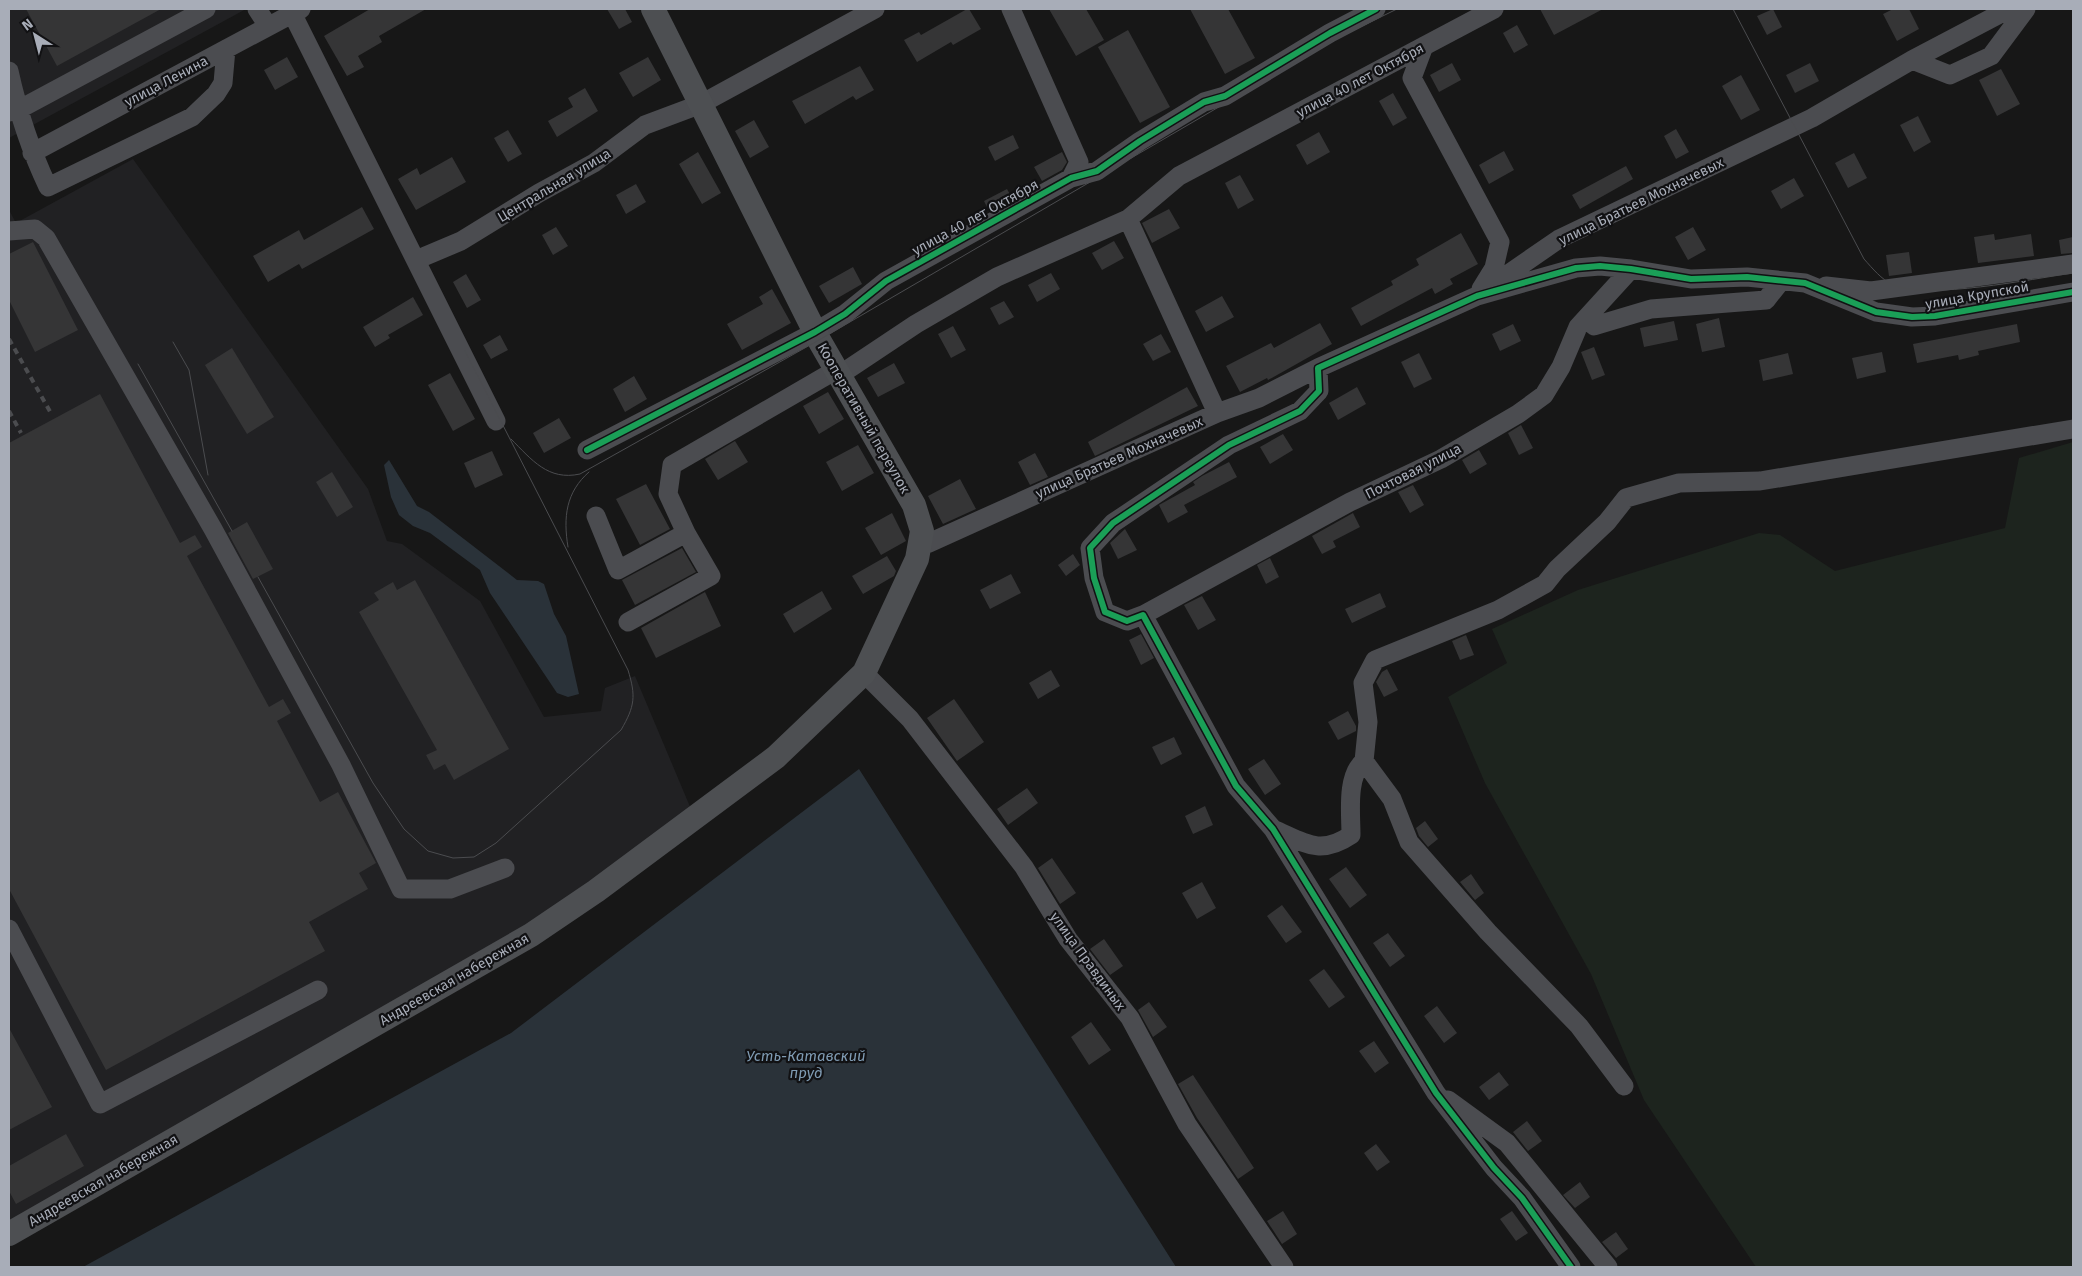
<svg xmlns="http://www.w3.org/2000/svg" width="2082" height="1276" font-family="'Fira Sans',sans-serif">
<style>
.built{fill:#212123}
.green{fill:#1d241e}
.water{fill:#2a3239}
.building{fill:#353536}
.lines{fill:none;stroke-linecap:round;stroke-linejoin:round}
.minor{stroke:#4b4c50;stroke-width:19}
.major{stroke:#4d4f52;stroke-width:24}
.tram{stroke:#4b4c4f;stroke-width:1}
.rail{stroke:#4b4c4f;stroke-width:4;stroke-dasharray:6 5;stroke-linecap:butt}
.cycleway-casing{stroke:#111113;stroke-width:9}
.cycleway{stroke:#1a9f57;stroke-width:6}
.labels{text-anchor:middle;stroke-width:4.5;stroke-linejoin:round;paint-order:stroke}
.street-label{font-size:14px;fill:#a8adb8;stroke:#111113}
.water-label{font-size:15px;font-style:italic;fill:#7f9bb3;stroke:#111113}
</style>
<rect width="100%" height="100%" fill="#171717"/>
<!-- built -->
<path class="built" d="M 9,9 L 246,9 L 9,138 Z
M 133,159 L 368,489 L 387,541 L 402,544 L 480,601 L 544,717 L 601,711 L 605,688 L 635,676 L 691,809 L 561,913 L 9,1223 L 9,210 L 16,223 Z"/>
<!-- green -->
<path class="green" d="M 2073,442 L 2073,1267 L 1756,1267 L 1644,1100 L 1591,974 L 1485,783 L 1448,697 L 1507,663 L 1492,629 L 1578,590 L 1759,533 L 1780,535 L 1835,571 L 2005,528 L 2019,458 Z"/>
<!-- water -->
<path class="water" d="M 389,460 L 417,506 L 429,512 L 517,580 L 538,581 L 544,584 L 554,614 L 566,636 L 579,694 L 568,697 L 557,693 L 490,593 L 480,570 L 430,533 L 413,526 L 399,515 L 391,497 L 384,465 Z
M 859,769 L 1176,1267 L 83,1267 L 511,1033 Z"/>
<!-- building -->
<path class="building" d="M 26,9 L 161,9 L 57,66 Z
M 370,9 L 426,9 L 379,36 L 382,42 L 358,56 L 364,67 L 347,76 L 324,36 Z
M 607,9 L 625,9 L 632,22 L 619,29 Z
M 967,9 L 969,9 L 981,29 L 953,45 L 951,42 L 917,62 L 904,40 L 919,32 L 921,35 Z
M 1049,9 L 1086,9 L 1104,40 L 1076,56 Z
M 1190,9 L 1228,9 L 1255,58 L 1225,74 Z
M 1540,9 L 1603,9 L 1554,35 Z
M 1773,9 L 1782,27 L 1767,35 L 1757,16 Z
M 1893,9 L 1909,9 L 1919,29 L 1897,41 L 1883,14 Z
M 1517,25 L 1528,45 L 1514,53 L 1503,33 Z
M 1128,30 L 1170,107 L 1140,123 L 1098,47 Z
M 287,57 L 298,77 L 275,90 L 264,70 Z
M 648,57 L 661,80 L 633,97 L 619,73 Z
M 1452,63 L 1461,80 L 1439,92 L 1430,75 Z
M 1810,63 L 1819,81 L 1795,93 L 1786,75 Z
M 860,66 L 874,90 L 856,100 L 853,96 L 805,124 L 792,101 Z
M 2001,69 L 2020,104 L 1997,116 L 1979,80 Z
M 1741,75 L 1760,110 L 1741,120 L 1722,86 Z
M 585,88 L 598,111 L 557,137 L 548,121 L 573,107 L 568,98 Z
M 1393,93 L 1407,118 L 1393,126 L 1379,101 Z
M 1918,116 L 1931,142 L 1914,152 L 1900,125 Z
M 754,120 L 769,147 L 750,158 L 735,131 Z
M 1676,129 L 1689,152 L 1676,159 L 1664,136 Z
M 508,130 L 522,154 L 508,162 L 494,138 Z
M 1319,132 L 1330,152 L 1307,165 L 1296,145 Z
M 1013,135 L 1019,148 L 995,161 L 988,147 Z
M 1504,151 L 1514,170 L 1489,184 L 1479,165 Z
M 698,152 L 721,193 L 702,204 L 679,164 Z
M 1062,152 L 1067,162 L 1062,170 L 1042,181 L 1034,167 Z
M 1854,153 L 1867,178 L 1848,188 L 1835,163 Z
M 452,157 L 466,182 L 416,210 L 398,179 L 417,168 L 420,175 Z
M 1626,166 L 1633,179 L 1580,209 L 1572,195 Z
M 1240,175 L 1254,200 L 1238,209 L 1225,183 Z
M 1794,178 L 1804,196 L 1781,209 L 1771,191 Z
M 636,184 L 646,202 L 626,214 L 616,195 Z
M 1007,189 L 1012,198 L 989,211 L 984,201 Z
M 362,207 L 374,229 L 302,269 L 299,264 L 268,282 L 253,256 L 299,230 L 304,240 Z
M 1169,209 L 1180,228 L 1152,243 L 1142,223 Z
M 556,227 L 568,246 L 553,255 L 542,235 Z
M 1693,227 L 1706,250 L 1688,260 L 1675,237 Z
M 1461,233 L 1478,264 L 1450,279 L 1453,284 L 1435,294 L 1432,288 L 1361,326 L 1351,308 L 1393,285 L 1391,281 L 1419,265 L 1416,259 Z
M 1994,234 L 1995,240 L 2031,234 L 2034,256 L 1978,263 L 1974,237 Z
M 2073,237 L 2073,253 L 2061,254 L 2059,240 Z
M 1114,241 L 1124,258 L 1102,270 L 1092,253 Z
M 33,242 L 78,330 L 35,352 L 9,300 L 9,254 Z
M 1909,252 L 1912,273 L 1889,276 L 1886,255 Z
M 853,267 L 862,284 L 829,303 L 819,286 Z
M 1051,273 L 1060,289 L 1037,302 L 1028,285 Z
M 466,274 L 481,300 L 467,308 L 453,282 Z
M 772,289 L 791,323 L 742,350 L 727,324 L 763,304 L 759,297 Z
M 1222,296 L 1234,317 L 1206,332 L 1195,311 Z
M 413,297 L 423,315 L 388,335 L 390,338 L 375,347 L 363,327 Z
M 1004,301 L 1014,317 L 999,325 L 990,308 Z
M 1719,318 L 1725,347 L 1702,352 L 1696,324 Z
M 1674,321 L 1678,340 L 1644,347 L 1640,328 Z
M 1320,323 L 1332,344 L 1268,380 L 1267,378 L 1240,392 L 1226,366 L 1271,343 L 1274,348 Z
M 1513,324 L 1521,341 L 1500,351 L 1492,334 Z
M 2017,324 L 2020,342 L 1978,351 L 1979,355 L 1959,360 L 1958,355 L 1917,363 L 1913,344 Z
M 953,326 L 966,350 L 951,358 L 938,334 Z
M 1161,334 L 1171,352 L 1153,361 L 1143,344 Z
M 500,335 L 508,350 L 491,359 L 483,345 Z
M 1594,347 L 1605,375 L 1592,380 L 1581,352 Z
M 232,348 L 274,417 L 247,434 L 205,365 Z
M 1882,352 L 1886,372 L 1857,379 L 1852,358 Z
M 1419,353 L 1432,379 L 1414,388 L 1401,362 Z
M 1788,353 L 1793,374 L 1763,381 L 1759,360 Z
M 894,363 L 905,383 L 878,397 L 867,378 Z
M 450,373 L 475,419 L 453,431 L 428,385 Z
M 634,376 L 647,399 L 625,412 L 613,389 Z
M 1187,387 L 1198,406 L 1095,456 L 1088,442 Z
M 1357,387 L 1366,404 L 1338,420 L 1329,403 Z
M 828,392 L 844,419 L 819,434 L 803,406 Z
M 100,394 L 180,543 L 195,535 L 202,547 L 187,556 L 269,707 L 283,699 L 291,713 L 277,721 L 320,802 L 338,792 L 376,863 L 359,873 L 368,889 L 309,922 L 325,951 L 106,1070 L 9,889 L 9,443 Z
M 559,418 L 571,438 L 544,453 L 533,433 Z
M 1521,425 L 1533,448 L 1519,455 L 1508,433 Z
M 1283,434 L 1293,450 L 1270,464 L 1260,447 Z
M 735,441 L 748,462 L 718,480 L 705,459 Z
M 858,445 L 874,473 L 842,491 L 826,462 Z
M 1479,450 L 1487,464 L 1470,474 L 1462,460 Z
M 492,451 L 503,475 L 475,488 L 464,463 Z
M 1035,453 L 1048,477 L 1030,485 L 1018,462 Z
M 1229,462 L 1237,477 L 1184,505 L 1188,512 L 1168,523 L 1159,505 L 1195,485 L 1193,482 L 1202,476 Z
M 332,472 L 353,507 L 337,517 L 316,482 Z
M 960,479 L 976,509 L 943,524 L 928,496 Z
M 646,484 L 670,529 L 640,545 L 616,499 Z
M 1413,485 L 1424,505 L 1410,513 L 1398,492 Z
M 892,513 L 906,541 L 881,555 L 865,528 Z
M 1353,513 L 1360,527 L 1333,541 L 1336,547 L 1322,554 L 1312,536 Z
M 247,522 L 273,569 L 253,579 L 228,533 Z
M 1125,529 L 1137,550 L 1118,559 L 1110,543 Z
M 682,548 L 696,572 L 635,605 L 622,580 Z
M 1073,554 L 1080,565 L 1066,576 L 1058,565 Z
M 887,556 L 896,571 L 894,576 L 863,594 L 852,576 Z
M 1270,558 L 1279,577 L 1266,584 L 1257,565 Z
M 1011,574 L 1021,593 L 990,609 L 980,590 Z
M 415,580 L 509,749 L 454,780 L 445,764 L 434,770 L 426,755 L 437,750 L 359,612 L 379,600 L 374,593 L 393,582 L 397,590 Z
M 822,591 L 832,609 L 794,633 L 783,614 Z
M 705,592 L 721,626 L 656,658 L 641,628 Z
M 1380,593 L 1386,607 L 1352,623 L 1345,609 Z
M 1202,596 L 1216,620 L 1198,630 L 1184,605 Z
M 1141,634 L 1154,658 L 1141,665 L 1129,640 Z
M 1466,635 L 1474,655 L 1460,660 L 1452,641 Z
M 1387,669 L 1398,690 L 1384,697 L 1376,682 L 1382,672 Z
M 1051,670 L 1060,686 L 1038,699 L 1029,683 Z
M 954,699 L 984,742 L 957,761 L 927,718 Z
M 1348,711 L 1356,726 L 1356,731 L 1338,740 L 1328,722 Z
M 1174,737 L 1182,754 L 1161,765 L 1152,747 Z
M 1264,759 L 1281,784 L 1265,795 L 1248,769 Z
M 1027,788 L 1038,803 L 1008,825 L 997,809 Z
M 1205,806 L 1213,825 L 1193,834 L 1185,816 Z
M 1425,821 L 1438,839 L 1428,847 L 1419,836 L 1416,828 Z
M 1052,858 L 1076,893 L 1060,904 L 1038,868 Z
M 1346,867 L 1367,895 L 1350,908 L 1329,879 Z
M 1471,874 L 1484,893 L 1475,900 L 1460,882 Z
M 1202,882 L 1216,908 L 1197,919 L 1182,893 Z
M 1282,905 L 1302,932 L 1286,943 L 1267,916 Z
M 1388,933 L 1405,956 L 1390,967 L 1373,943 Z
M 1104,939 L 1123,966 L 1110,975 L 1090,949 Z
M 1324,969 L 1345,997 L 1329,1008 L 1309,980 Z
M 1149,1002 L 1167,1027 L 1153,1037 L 1138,1010 Z
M 1437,1006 L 1457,1033 L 1444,1043 L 1424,1016 Z
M 1091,1022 L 1111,1050 L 1089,1065 L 1071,1037 Z
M 9,1028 L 52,1107 L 9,1130 Z
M 1374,1041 L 1389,1063 L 1375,1073 L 1359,1051 Z
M 1499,1072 L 1509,1085 L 1489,1100 L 1479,1087 Z
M 1193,1075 L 1254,1168 L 1238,1179 L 1197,1118 L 1178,1084 Z
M 1527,1121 L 1542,1141 L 1528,1151 L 1513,1132 Z
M 66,1134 L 84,1166 L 16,1204 L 9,1191 L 9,1166 Z
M 1376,1144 L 1390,1162 L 1377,1171 L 1364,1153 Z
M 1580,1182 L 1590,1197 L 1575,1208 L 1563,1195 Z
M 1283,1211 L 1297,1234 L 1282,1244 L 1267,1221 Z
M 1512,1211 L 1528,1233 L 1516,1241 L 1500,1219 Z
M 1616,1232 L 1628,1249 L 1616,1258 L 1602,1242 Z"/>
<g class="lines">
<!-- minor -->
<path class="minor" d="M 257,9 L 268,26
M 290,9 L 496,421
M 1011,9 L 1079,162 L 1071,178
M 1424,46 L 1412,78 L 1500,242 L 1494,268 L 1481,289
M 1912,60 L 1950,75 L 1991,56 L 2026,9
M 9,71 C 18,112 30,149 48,187 L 192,117 L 216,94 L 223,83 L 226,49
M 9,112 L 18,110 L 206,9
M 32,153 L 301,9
M 1128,219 L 1217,413
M 9,231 L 35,229 L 46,238 L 213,529 L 341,765 L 401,889 L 450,889 L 505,868
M 416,260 L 461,241 L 539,193 L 594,163 L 645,125 L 701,104 L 875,9
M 1826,286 L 1871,291 L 2073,264
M 1488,288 L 1559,239 L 1812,118 L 1912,60 L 2009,9
M 1594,326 L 1651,309 L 1766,300 L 1781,281
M 841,378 L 847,370 L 916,324 L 997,277 L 1128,219 L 1179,176 L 1494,9
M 587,450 L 815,332 L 845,314 L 886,281 L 1071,178 L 1097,171 L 1140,141 L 1204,102 L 1225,96 L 1330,33 L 1376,9
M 596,516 L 618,570 L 686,533 L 668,494 L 672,465 L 836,370
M 920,543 L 929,543 L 1217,413 L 1259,398 L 1318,368
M 1143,615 L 1350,502 L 1441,459 L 1518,414 L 1544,395 L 1561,367 L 1578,327 L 1631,269
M 628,622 L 711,576 L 686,533
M 864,673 L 910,719 L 1024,867 L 1068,939 L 1130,1018 L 1187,1124 L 1284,1267
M 1364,761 L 1392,799 L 1409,842 L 1488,932 L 1579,1026 L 1624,1086
M 1273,829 C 1305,843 1320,856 1351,835 C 1351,813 1346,776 1364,761 L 1368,722 L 1363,683 L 1375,660 L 1498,610 L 1545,584 L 1557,569 L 1607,522 L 1626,498 L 1679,483 L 1760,481 L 2073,429
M 9,929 L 100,1104 L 318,990
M 1448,1100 L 1507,1143 L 1608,1267
M 1571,1267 L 1522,1198 L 1494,1168 L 1436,1093 L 1273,829 L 1236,786 L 1143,615 L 1127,621 L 1105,612 L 1094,578 L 1090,548 L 1113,523 L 1229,445 L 1300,411 L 1319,391 L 1318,368 L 1477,296 L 1576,268 L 1600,266 L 1631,269 L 1691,279 L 1747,277 L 1805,283 L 1876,312 L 1912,317 L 1935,316 L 2073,292"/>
<!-- major -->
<path class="major" d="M 9,1234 L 531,935 L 596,891 L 776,757 L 864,673 L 917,559 L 922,531 L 914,505 L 819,340 L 653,9"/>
<!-- tram -->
<path class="tram" d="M 1733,9 L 1864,259 C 1873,269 1881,279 1893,285 C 1928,300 2031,279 2073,273
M 173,342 L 189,370 L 208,475
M 138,364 L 232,531
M 511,439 C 532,460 548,481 580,474 L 819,340 L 1332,41 L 1397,9
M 568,547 C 563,517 566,492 589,472
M 258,577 L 373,783 L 404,829 L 428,851 L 453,858 L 474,857 L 496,843 L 621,730 C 635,706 636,696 628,670 L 465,351"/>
<!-- rail -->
<path class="rail" d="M 9,339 L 52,415
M 9,411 L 21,433"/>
<defs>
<path id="cycleway" d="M 587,450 L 815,332 L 845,314 L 886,281 L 1071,178 L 1097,171 L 1140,141 L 1204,102 L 1225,96 L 1330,33 L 1376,9
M 1571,1267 L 1522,1198 L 1494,1168 L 1436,1093 L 1273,829 L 1236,786 L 1143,615 L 1127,621 L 1105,612 L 1094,578 L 1090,548 L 1113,523 L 1229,445 L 1300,411 L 1319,391 L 1318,368 L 1477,296 L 1576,268 L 1600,266 L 1631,269 L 1691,279 L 1747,277 L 1805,283 L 1876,312 L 1912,317 L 1935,316 L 2073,292"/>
</defs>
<!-- cycleway casing -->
<use href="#cycleway" class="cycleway-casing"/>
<!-- cycleway -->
<use href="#cycleway" class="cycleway"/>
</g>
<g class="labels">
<!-- street labels -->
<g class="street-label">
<text transform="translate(1360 80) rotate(-28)" y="5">улица 40 лет Октября</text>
<text transform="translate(166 81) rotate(-28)" y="5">улица Ленина</text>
<text transform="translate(554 185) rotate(-31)" y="5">Центральная улица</text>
<text transform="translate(1641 201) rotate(-26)" y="5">улица Братьев Мохначевых</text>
<text transform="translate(975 217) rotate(-29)" y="5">улица 40 лет Октября</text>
<text transform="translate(1977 295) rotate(-10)" y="5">улица Крупской</text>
<text transform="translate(864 418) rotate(60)" y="5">Кооперативный переулок</text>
<text transform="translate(1119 457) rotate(-24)" y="5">улица Братьев Мохначевых</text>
<text transform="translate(1413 471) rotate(-27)" y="5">Почтовая улица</text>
<text transform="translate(1088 961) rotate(54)" y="5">улица Правдиных</text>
<text transform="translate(454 979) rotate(-30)" y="5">Андреевская набережная</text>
<text transform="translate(103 1180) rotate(-30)" y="5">Андреевская набережная</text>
</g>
<!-- water labels -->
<g class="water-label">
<text x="806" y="1061">Усть-Катавский<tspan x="806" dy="17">пруд</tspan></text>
</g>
</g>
<!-- border -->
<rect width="2082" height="1276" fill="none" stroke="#a8adb8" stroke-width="20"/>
<!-- north arrow -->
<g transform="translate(35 35) rotate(324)" stroke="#111113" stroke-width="4" paint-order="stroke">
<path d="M0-4L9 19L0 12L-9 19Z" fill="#a8adb8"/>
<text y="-8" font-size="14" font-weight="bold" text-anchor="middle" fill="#a8adb8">N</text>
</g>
</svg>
